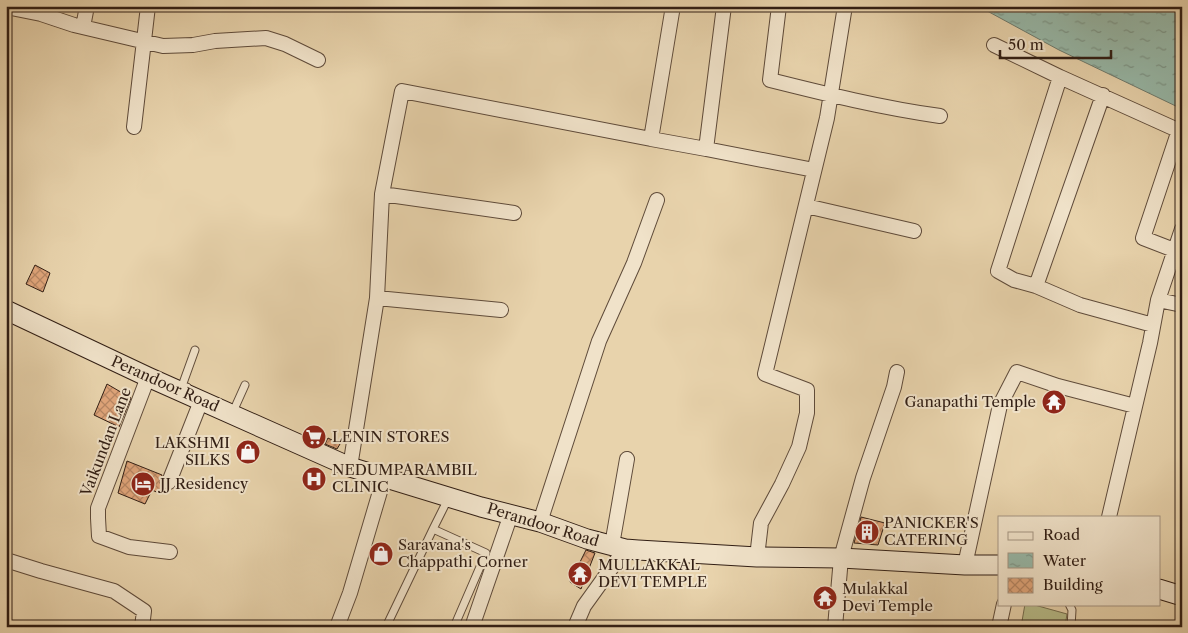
<svg xmlns="http://www.w3.org/2000/svg" width="1188" height="633" font-family="'Libre Caslon Text',serif">
<style>
.green{fill:#b7bc89;stroke:#746d4e}
.water{fill:url(#water-ripples);stroke:#6e7a6d}
.building{fill:url(#building-cross-hatch);stroke:#311e14}
.lines{fill:none;stroke-linecap:round;stroke-linejoin:round}
.lane-casing{stroke:#5f4b3a;stroke-width:9}
.street-casing{stroke:#5f4b3a;stroke-width:16}
.secondary-casing{stroke:#311e14;stroke-width:21}
.lane{stroke:#f0e2c9;stroke-width:7}
.street{stroke:#f0e2c9;stroke-width:14}
.secondary{stroke:#f0e2c9;stroke-width:19}
.labels{text-anchor:middle;stroke-width:4;stroke-linejoin:round;paint-order:stroke}
.street-label{font-size:15px;fill:#311e14;stroke:#f0e2c9}
.poi-label{font-size:15px;fill:#311e14;stroke:#f0e2c9;text-anchor:start}
</style>
<defs>
<pattern id="water-ripples" width="26" height="14" patternUnits="userSpaceOnUse" patternTransform="scale(1.25)"><rect width="26" height="14" fill="#97b8a8"/><path d="M2 4q2-2 4 0t4 0M15 11q2-2 4 0t4 0" fill="none" stroke="#7c9588"/></pattern>
<pattern id="building-cross-hatch" width="8" height="8" patternUnits="userSpaceOnUse" patternTransform="scale(1.25)"><rect width="8" height="8" fill="#e0a57a"/><path d="M0 0l8 8M0 8l8-8" fill="none" stroke="#b68663"/></pattern>
</defs>
<rect width="100%" height="100%" fill="#e8d3ac"/>
<filter id="stains"><feTurbulence type="fractalNoise" baseFrequency=".004" numOctaves="4"/><feColorMatrix values="0 0 0 0 .2 0 0 0 0 .09 0 0 0 0 .02 0 0 0 .5 -.17"/></filter>
<radialGradient id="worn" r=".72"><stop offset=".6" stop-color="#630" stop-opacity="0"/><stop offset="1" stop-color="#630" stop-opacity=".3"/></radialGradient>
<!-- green -->
<path class="green" d="M 1025,604 L 1031,604 L 1067,614 L 1065,627 L 1021,627 Z"/>
<!-- water -->
<path class="water" d="M 978,6 L 1182,6 L 1182,109 L 1059,50 Z"/>
<!-- building -->
<path class="building" d="M 35,265 L 50,273 L 43,292 L 26,284 Z
M 107,384 L 131,398 L 119,427 L 94,415 Z
M 328,438 L 340,444 L 337,449 L 325,444 Z
M 127,461 L 162,475 L 160,483 L 163,488 L 161,494 L 152,490 L 145,504 L 118,493 Z
M 861,517 L 885,523 L 878,545 L 854,543 Z
M 586,550 L 595,553 L 581,589 L 570,582 Z"/>
<g class="lines">
<defs>
<path id="lane" d="M 187,387 L 182,386 L 195,350
M 232,414 L 245,385
M 433,529 L 486,553 L 454,627
M 1069,604 L 1072,610 L 1071,627
M 386,627 L 433,529 L 449,497"/>
<path id="street" d="M 779,6 L 770,80 C 826,94 882,108 940,116
M 6,7 L 41,14 L 74,25 L 163,46 L 193,45 L 215,41 L 266,38 L 285,44 L 318,60
M 83,27 L 87,6
M 994,45 L 1060,77 L 1182,132
M 1103,95 L 1036,286 L 1080,305 L 1153,325
M 134,127 L 148,6
M 651,139 L 706,149 L 724,6
M 706,149 L 814,170
M 382,194 L 514,213
M 806,206 L 914,231
M 1174,250 L 1143,238 L 1179,130
M 1036,286 L 1014,280 L 998,271 L 1060,77
M 377,298 L 501,310
M 1158,300 L 1182,305
M 148,377 L 98,508 L 98,518 L 99,536 L 129,547 L 170,552
M 350,467 L 377,298 L 382,194 L 402,91 L 651,139 L 673,6
M 169,482 L 201,401
M 1109,517 L 1150,343 L 1158,300 L 1182,229
M 540,522 L 599,341 L 634,263 L 657,200
M 612,545 L 627,459
M 757,557 L 761,523 L 782,484 L 799,447 L 807,413 L 807,390 L 765,374 L 827,118 L 845,6
M 6,560 L 41,571 L 114,591 L 144,611 L 142,627
M 965,565 L 1000,405 L 1017,372 L 1058,386 L 1135,406
M 337,627 L 350,593 L 384,478
M 472,627 L 511,514
M 575,627 L 584,606 L 625,549
M 835,627 L 841,558 L 863,478 L 894,387 L 897,372
M 999,627 L 1004,604"/>
<path id="secondary" d="M 6,310 L 148,377 L 350,467 L 481,507 L 540,522 L 587,539 L 625,549 L 638,550 L 757,557 L 841,558 L 965,565 L 999,565
M 1159,589 L 1182,596"/>
</defs>
<!-- lane casing -->
<use href="#lane" class="lane-casing"/>
<!-- street casing -->
<use href="#street" class="street-casing"/>
<!-- secondary casing -->
<use href="#secondary" class="secondary-casing"/>
<!-- lane -->
<use href="#lane" class="lane"/>
<!-- street -->
<use href="#street" class="street"/>
<!-- secondary -->
<use href="#secondary" class="secondary"/>
</g>
<!-- icons -->
<defs>
<symbol id="temple-disc" viewBox="-11 -11 22 22"><circle r="9.5" fill="#8f2418" stroke="#f0e2c9"/><path d="M0-6L5-2H3V0L6.5 2.5H4V6H1.5V3h-3V6H-4V2.5H-6.5L-3 0V-2H-5Z" fill="#fff"/></symbol>
<symbol id="supermarket-disc" viewBox="-11 -11 22 22"><circle r="9.5" fill="#8f2418" stroke="#f0e2c9"/><path d="M-6-5.5h2.5l.6 2H6L4.5 2H-2.5L-4.4-4H-6ZM-1.5 3.2a1.3 1.3 0 1 0 .1 0ZM3 3.2a1.3 1.3 0 1 0 .1 0Z" fill="#fff"/></symbol>
<symbol id="shop-disc" viewBox="-11 -11 22 22"><circle r="9.5" fill="#8f2418" stroke="#f0e2c9"/><path d="M-5-2.5h2.3a2.7 3.5 0 0 1 5.4 0H5L5.5 6h-11ZM-1.5-2.5h3a1.5 2.3 0 0 0-3 0Z" fill="#fff"/></symbol>
<symbol id="hospital-disc" viewBox="-11 -11 22 22"><circle r="9.5" fill="#8f2418" stroke="#f0e2c9"/><path d="M-5-5h3v3.5h4V-5h3V5h-3V1.5h-4V5h-3Z" fill="#fff"/></symbol>
<symbol id="hotel-disc" viewBox="-11 -11 22 22"><circle r="9.5" fill="#8f2418" stroke="#f0e2c9"/><path d="M-6-4.5h1.5V1H6V5H4.5V3h-9V5H-6ZM-4 0a1.8 1.8 0 1 1 3.6 0ZM.5 0V-2.5h3Q6-2.5 6 0Z" fill="#fff"/></symbol>
<symbol id="building-disc" viewBox="-11 -11 22 22"><circle r="9.5" fill="#8f2418" stroke="#f0e2c9"/><path d="M-4-6H4V6H1V3H-1V6H-4ZM-2.5-4.3h1.7v1.8h-1.7ZM.8-4.3h1.7v1.8H.8ZM-2.5-1h1.7V.8h-1.7ZM.8-1h1.7V.8H.8Z" fill="#fff"/></symbol>
</defs>
<g fill-rule="evenodd">
<use href="#temple-disc" x="1040" y="388" width="28" height="28"/>
<use href="#supermarket-disc" x="300" y="423" width="28" height="28"/>
<use href="#shop-disc" x="234" y="438" width="28" height="28"/>
<use href="#hospital-disc" x="300" y="465" width="28" height="28"/>
<use href="#hotel-disc" x="129" y="470" width="28" height="28"/>
<use href="#building-disc" x="853" y="518" width="28" height="28"/>
<use href="#shop-disc" x="367" y="540" width="28" height="28"/>
<use href="#temple-disc" x="566" y="560" width="28" height="28"/>
<use href="#temple-disc" x="811" y="584" width="28" height="28"/>
</g>
<g class="labels">
<!-- street labels -->
<g class="street-label">
<text transform="translate(165 384) rotate(24)" y="5">Perandoor Road</text>
<text transform="translate(106 442) rotate(-69)" y="5">Vaikundan Lane</text>
<text transform="translate(543 525) rotate(17)" y="5">Perandoor Road</text>
</g>
<!-- poi labels -->
<g class="poi-label">
<text x="1036" y="407" text-anchor="end">Ganapathi Temple</text>
<text x="332" y="442">LENIN STORES</text>
<text x="230" y="448" text-anchor="end">LAKSHMI<tspan x="230" dy="17">SILKS</tspan></text>
<text x="332" y="475">NEDUMPARAMBIL<tspan x="332" dy="17">CLINIC</tspan></text>
<text x="160" y="489">JJ Residency</text>
<text x="884" y="528">PANICKER'S<tspan x="884" dy="17">CATERING</tspan></text>
<text x="398" y="550">Saravana's<tspan x="398" dy="17">Chappathi Corner</tspan></text>
<text x="598" y="570">MULLAKKAL<tspan x="598" dy="17">DEVI TEMPLE</tspan></text>
<text x="842" y="594">Mulakkal<tspan x="842" dy="17">Devi Temple</tspan></text>
</g>
</g>
<!-- margin -->
<rect width="1188" height="633" fill="none" stroke="#e8d3ac" stroke-width="25"/>
<rect x="8" y="8" width="1173" height="618" fill="none" stroke="#311e14" stroke-width="2.5"/>
<rect x="12" y="12" width="1163" height="608" fill="none" stroke="#311e14"/>
<!-- legend -->
<rect x="998" y="516" width="162" height="90" fill="#f0e2c9" stroke="#a49481"/>
<rect x="1008" y="532" width="25" height="8" fill="#f0e2c9" stroke="#a49481"/>
<text x="1043" y="540" font-size="15" fill="#311e14">Road</text>
<rect x="1008" y="553" width="25" height="15" fill="url(#water-ripples)" stroke="#a49481"/>
<text x="1043" y="566" font-size="15" fill="#311e14">Water</text>
<rect x="1008" y="578" width="25" height="15" fill="url(#building-cross-hatch)" stroke="#a49481"/>
<text x="1043" y="590" font-size="15" fill="#311e14">Building</text>
<!-- scale -->
<path d="M1000 50v8h111v-8" fill="none" stroke="#311e14" stroke-width="2.5"/>
<text x="1008" y="50" font-size="15" fill="#311e14" stroke="#f0e2c9" stroke-width="4" paint-order="stroke">50 m</text>
<rect width="100%" height="100%" filter="url(#stains)"/>
<rect width="100%" height="100%" fill="url(#worn)"/>
</svg>
